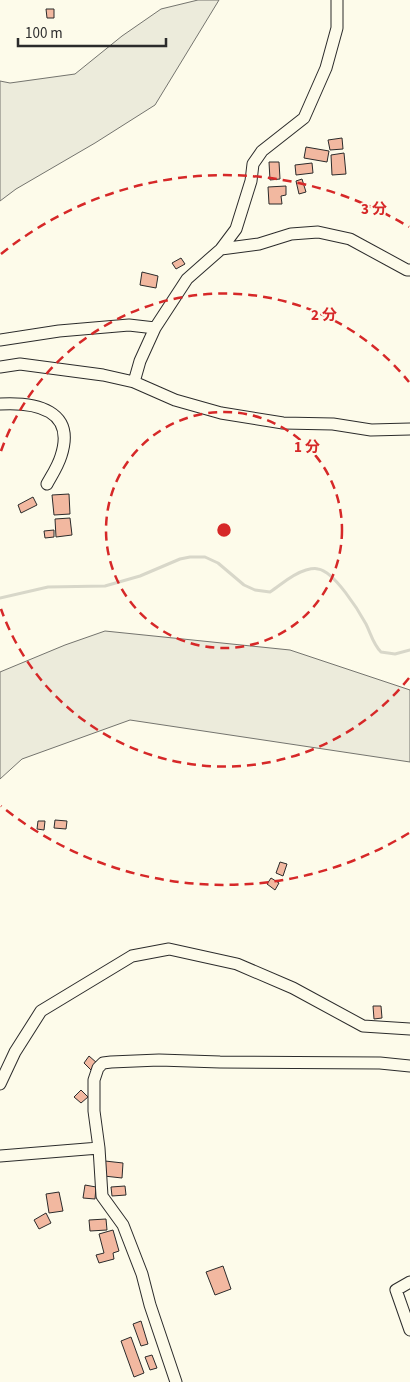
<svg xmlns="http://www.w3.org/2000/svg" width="410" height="1382" font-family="'Source Sans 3','Noto Sans JP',sans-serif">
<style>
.green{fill:#ecebdb;stroke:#74746e}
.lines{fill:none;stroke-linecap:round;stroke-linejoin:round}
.stream{stroke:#d8d7c9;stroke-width:3}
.building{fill:#f2b8a0;stroke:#2b2b2b}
.minor-casing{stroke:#2b2b2b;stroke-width:13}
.minor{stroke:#fdfbea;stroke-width:11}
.ring{fill:none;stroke:#d62828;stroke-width:2.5;stroke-dasharray:9 6}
.centre{fill:#d62828;stroke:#fdfbea;stroke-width:2.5}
.ring-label{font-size:15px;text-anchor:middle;font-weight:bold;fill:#d62828;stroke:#fdfbea;stroke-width:4;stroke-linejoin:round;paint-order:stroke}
</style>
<rect width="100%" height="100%" fill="#fdfbea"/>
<!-- green -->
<path class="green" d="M 198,0 L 219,0 L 155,105 L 95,143 L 16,189 L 0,201 L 0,81 L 10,83 L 75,74 L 122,36 L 161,9 Z
M 105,631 L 290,650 L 410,690 L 410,762 L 130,720 L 22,759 L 0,779 L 0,672 L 65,645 Z"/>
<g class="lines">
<!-- stream -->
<path class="stream" d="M 0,598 L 48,587 L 105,586 L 140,576 L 180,559 L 190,557 L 205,557 L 218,563 L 244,585 L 255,590 L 270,592 C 282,584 292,574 306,570 C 310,569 315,568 318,569 C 334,571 359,611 366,624 C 371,634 373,644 381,652 L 395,654 L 410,650"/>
</g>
<!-- building -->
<path class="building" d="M 46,9 L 54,9 L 54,18 L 47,18 Z
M 342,138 L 343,149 L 330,150 L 328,140 Z
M 306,147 L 329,151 L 327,162 L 304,158 Z
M 344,153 L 346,174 L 332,175 L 331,155 Z
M 269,162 L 279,162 L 280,179 L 270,180 Z
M 312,163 L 313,173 L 296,175 L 295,165 Z
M 302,179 L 306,192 L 299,194 L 296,181 Z
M 286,186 L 286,195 L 281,196 L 282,204 L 269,204 L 268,187 Z
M 181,258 L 185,264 L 176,269 L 172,263 Z
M 142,272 L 158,276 L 156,288 L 140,285 Z
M 69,494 L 70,514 L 54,515 L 52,495 Z
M 33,497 L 37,505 L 21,513 L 18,505 Z
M 70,518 L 72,535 L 56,537 L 55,519 Z
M 54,530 L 54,537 L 45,538 L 44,531 Z
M 55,820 L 67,821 L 66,829 L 54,828 Z
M 38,821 L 45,821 L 44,830 L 37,829 Z
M 280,862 L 287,864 L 283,876 L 276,873 Z
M 271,878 L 279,883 L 275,890 L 267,884 Z
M 373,1006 L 381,1006 L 382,1018 L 374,1019 Z
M 89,1056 L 97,1063 L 91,1070 L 84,1063 Z
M 81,1090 L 88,1097 L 81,1103 L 74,1097 Z
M 105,1161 L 123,1163 L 122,1178 L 104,1176 Z
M 85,1185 L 96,1187 L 95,1199 L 83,1198 Z
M 125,1186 L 126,1195 L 112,1196 L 111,1187 Z
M 59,1192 L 63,1211 L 49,1213 L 46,1194 Z
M 46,1213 L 51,1223 L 39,1229 L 34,1220 Z
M 106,1219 L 107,1230 L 90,1231 L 89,1220 Z
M 113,1230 L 119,1251 L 113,1253 L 114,1259 L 99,1263 L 96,1255 L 104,1253 L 99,1234 Z
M 223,1266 L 231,1289 L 215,1295 L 206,1272 Z
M 141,1321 L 148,1344 L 141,1346 L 133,1324 Z
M 131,1337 L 144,1373 L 134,1377 L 121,1341 Z
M 152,1355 L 157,1368 L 150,1370 L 145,1357 Z"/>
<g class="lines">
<defs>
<path id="minor" d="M 221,249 L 259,244 L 291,234 L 318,232 L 350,239 L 407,270 L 410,270
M 0,340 L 59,331 L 129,325 L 155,328
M 0,367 L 20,364 L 103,375 L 134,382 L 175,400 L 221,413 L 283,423 L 333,424 L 371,430 L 410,429
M 134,382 L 140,361 L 155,328 L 187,279 L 221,249 L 236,229 L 251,181 L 253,164 L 262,151 L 304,118 L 326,68 L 337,28 L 337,0
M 0,404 C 36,402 76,410 61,456 C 58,466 52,475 47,484
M 0,1084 L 15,1052 L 41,1011 L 132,956 L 169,949 L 237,964 L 293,988 L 363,1026 L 410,1029
M 0,1156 L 99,1148
M 410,1282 L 396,1290 L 410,1330
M 176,1382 L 150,1305 L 142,1274 L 123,1225 L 102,1196 L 99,1148 L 94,1111 L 94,1080 L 98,1068 L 103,1063 L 111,1062 L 159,1060 L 220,1062 L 380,1063 L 410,1066"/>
</defs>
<!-- minor casing -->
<use href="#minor" class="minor-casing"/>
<!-- minor -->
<use href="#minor" class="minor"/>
</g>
<!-- distance rings -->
<g class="ring">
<circle cx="224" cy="530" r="118"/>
<path d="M409 678A237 237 0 0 1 1 609M1 451A237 237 0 0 1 409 382"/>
<path d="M409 833A355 355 0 0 1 1 806M1 254A355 355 0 0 1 409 227"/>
</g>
<circle cx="224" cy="530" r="8" class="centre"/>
<g class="ring-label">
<text x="374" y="214">3 分</text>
<text x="324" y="320">2 分</text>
<text x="307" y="452">1 分</text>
</g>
<!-- scale -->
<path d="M18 38v8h148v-8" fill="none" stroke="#2b2b2b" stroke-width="2.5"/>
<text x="25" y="38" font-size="15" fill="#2b2b2b" stroke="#fdfbea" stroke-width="4" paint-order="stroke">100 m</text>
</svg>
